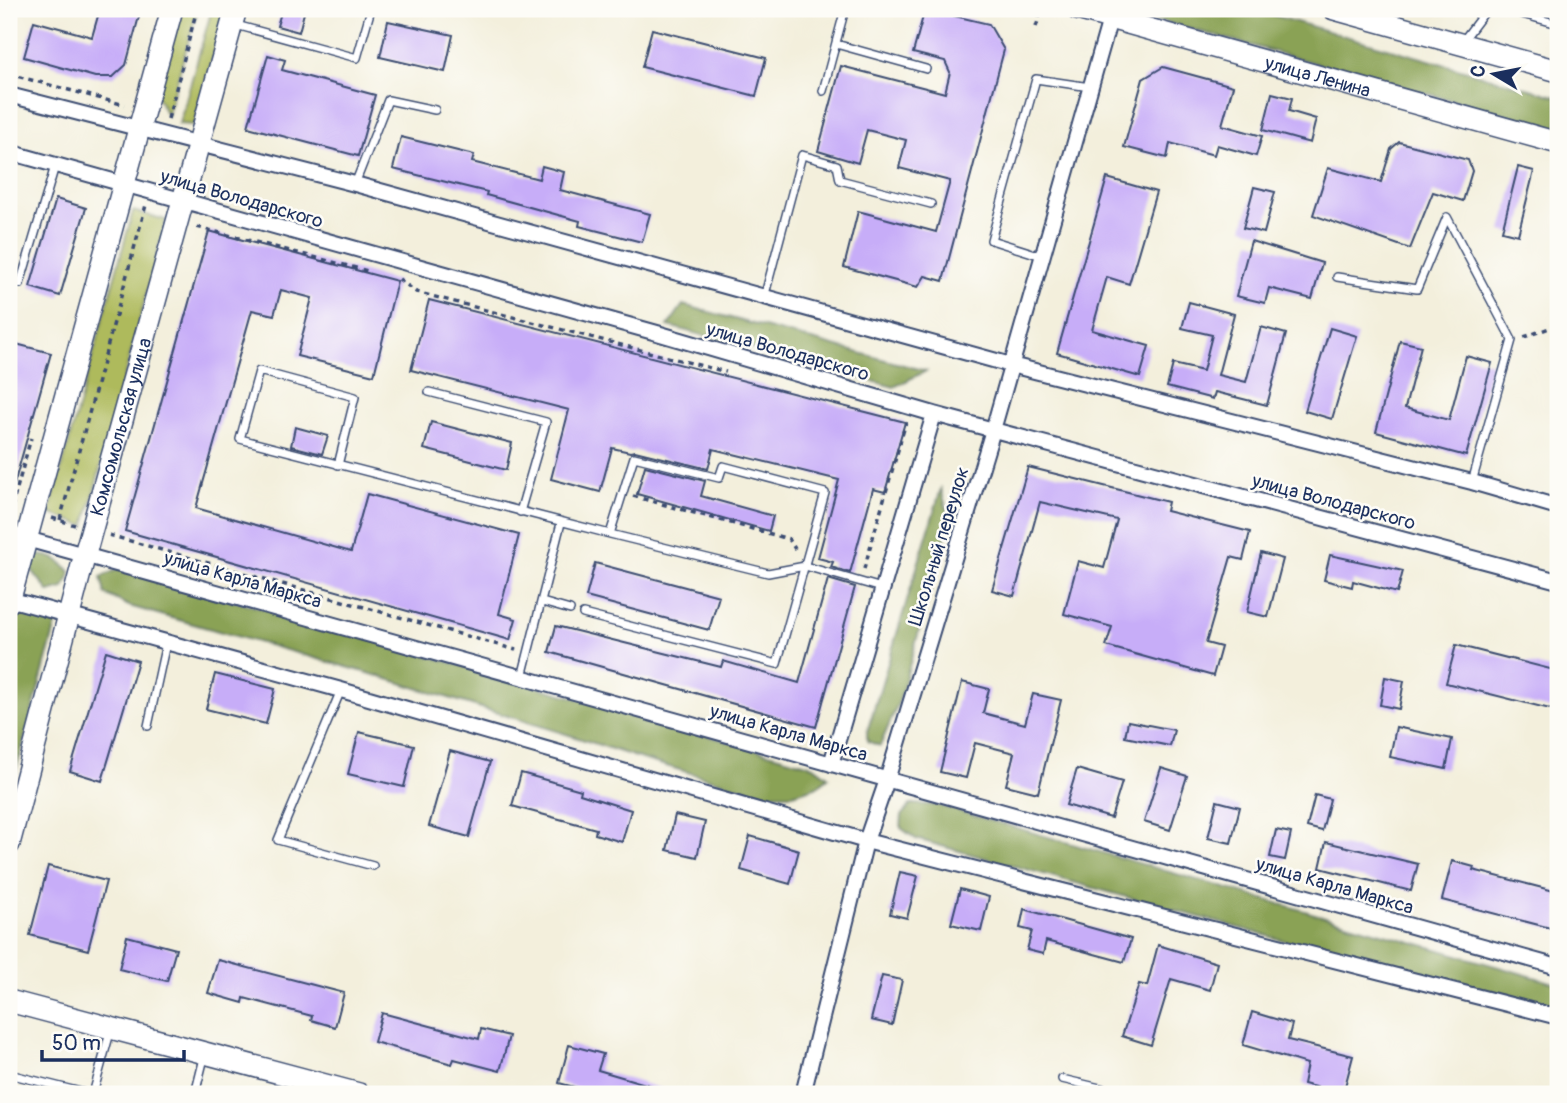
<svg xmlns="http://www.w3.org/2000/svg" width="1567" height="1103" font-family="Pangolin,sans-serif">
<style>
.green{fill:#aeba5c;stroke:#64745d;stroke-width:2}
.forest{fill:#8aa254;stroke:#526859;stroke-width:2}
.building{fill:#c7adf8}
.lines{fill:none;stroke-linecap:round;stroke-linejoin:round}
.lane-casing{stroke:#3b4c71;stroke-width:10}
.street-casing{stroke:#3b4c71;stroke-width:18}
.secondary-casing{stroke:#3b4c71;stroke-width:24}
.path{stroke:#3b4c71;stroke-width:3.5;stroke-dasharray:5 5;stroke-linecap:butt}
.lane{stroke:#fff;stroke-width:7}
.street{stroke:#fff;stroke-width:14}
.secondary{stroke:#fff;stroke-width:21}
.labels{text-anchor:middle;stroke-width:5;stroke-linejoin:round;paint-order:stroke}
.street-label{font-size:19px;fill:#1b2f5e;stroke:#fdfcf7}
</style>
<rect width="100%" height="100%" fill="#fdfcf7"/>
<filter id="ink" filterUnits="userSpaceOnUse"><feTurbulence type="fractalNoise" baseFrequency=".0143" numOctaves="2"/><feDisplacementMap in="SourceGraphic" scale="14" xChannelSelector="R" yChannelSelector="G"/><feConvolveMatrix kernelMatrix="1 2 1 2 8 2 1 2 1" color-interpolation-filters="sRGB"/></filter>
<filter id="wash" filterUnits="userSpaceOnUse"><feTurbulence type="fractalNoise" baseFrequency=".00686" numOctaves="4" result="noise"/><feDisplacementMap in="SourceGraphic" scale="28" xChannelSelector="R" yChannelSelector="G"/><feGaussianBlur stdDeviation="1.57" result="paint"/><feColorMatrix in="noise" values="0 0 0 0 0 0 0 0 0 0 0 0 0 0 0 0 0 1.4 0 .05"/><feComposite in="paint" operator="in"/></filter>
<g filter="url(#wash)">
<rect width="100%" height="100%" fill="#f3efdc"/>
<!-- green -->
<path class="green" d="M 178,9 L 198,9 L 167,115 L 153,89 Z
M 212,9 L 226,9 L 194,125 L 179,124 Z
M 133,211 L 166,220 L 85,526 L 49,513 Z"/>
<!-- forest -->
<path class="forest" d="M 1141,9 L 1251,9 L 1558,97 L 1558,129 L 1139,15 Z
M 683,305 L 926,371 L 894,387 L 668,326 Z
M 941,489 L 950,520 L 900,699 L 880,746 L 867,741 L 867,732 Z
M 35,555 C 52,555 61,560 71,573 L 64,588 L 49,592 L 31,569 Z
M 120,568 L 814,766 L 829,777 L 818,786 L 793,794 L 763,794 L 642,759 L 566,734 L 368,673 L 129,606 L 105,594 L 101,577 Z
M 17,612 L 57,621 L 9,796 L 9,643 Z
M 911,804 L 937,805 L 1558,984 L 1558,1016 L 916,839 L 901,828 L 902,815 Z"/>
<g id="blocks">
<!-- building -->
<path class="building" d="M 100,9 L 141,9 L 126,65 L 113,77 L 95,77 L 24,57 L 34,21 L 92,37 Z
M 282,9 L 305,9 L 299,32 L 277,26 Z
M 925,9 L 989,24 L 1004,50 L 943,281 L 925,276 L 918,287 L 844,267 L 858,211 L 936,232 L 950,181 L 899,168 L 906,140 L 867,130 L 858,163 L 818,151 L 841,66 L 945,93 L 950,72 L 945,61 L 913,53 Z
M 388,21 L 453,35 L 445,72 L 380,57 Z
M 652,29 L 766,58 L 756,96 L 642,67 Z
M 268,55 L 285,60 L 282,70 L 375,95 L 358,156 L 248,127 Z
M 1163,67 L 1233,86 L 1222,125 L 1262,136 L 1256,156 L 1217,145 L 1214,155 L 1170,143 L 1167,158 L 1124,147 L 1143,79 Z
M 1272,93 L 1292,98 L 1289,111 L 1316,119 L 1310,143 L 1263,130 Z
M 401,137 L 474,155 L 472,162 L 539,179 L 542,166 L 564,172 L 560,190 L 650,214 L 642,242 L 579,226 L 580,221 L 486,195 L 487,192 L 393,169 Z
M 1399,142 L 1468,160 L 1472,171 L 1463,201 L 1433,192 L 1410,249 L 1313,215 L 1328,168 L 1381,182 L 1391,149 Z
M 1518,167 L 1534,171 L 1518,235 L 1502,231 Z
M 1107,178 L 1156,192 L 1129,284 L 1107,277 L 1092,330 L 1149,346 L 1140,377 L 1057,353 Z
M 1254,187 L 1275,192 L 1264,233 L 1243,228 Z
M 56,199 L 86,208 L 60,296 L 30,287 Z
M 209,231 L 397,281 L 374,375 L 297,356 L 312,298 L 281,290 L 274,315 L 252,310 L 196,508 L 351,552 L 367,494 L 519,535 L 499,614 L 516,619 L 510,640 L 125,531 Z
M 1251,241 L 1322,263 L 1312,299 L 1269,288 L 1265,303 L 1236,296 Z
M 429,300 L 905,422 L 885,492 L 873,489 L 850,573 L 831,567 L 833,562 L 818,558 L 839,480 L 713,449 L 708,469 L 635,451 L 630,452 L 612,448 L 600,492 L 551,479 L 569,410 L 411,370 Z
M 1189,302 L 1234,314 L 1218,375 L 1246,382 L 1261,327 L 1286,334 L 1267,405 L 1215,392 L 1213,399 L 1167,387 L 1173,364 L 1203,371 L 1212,335 L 1182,328 Z
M 1330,328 L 1357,336 L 1332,419 L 1305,411 Z
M 1400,341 L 1421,346 L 1405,408 L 1449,420 L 1466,356 L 1492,363 L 1466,456 L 1376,432 Z
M 12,343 L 51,353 L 13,488 L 9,487 L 9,354 Z
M 431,422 L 512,443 L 506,470 L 424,449 Z
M 295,427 L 328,436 L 322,454 L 291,446 Z
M 645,466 L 705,481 L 701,496 L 773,516 L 769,531 L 637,494 Z
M 1028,467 L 1168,502 L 1166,511 L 1250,532 L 1243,560 L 1231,557 L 1206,643 L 1221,647 L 1213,676 L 1106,646 L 1112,627 L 1064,614 L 1078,561 L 1104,568 L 1117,520 L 1040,502 L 1014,596 L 992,590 Z
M 1261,553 L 1283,559 L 1268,617 L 1247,612 Z
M 1330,555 L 1403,571 L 1397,593 L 1353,581 L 1352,587 L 1324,580 Z
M 595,563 L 719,596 L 709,630 L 586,597 Z
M 828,579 L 855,587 L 816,727 L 549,652 L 556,626 L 721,667 L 723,661 L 799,683 Z
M 1456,645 L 1558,671 L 1558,711 L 1446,683 Z
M 106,651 L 138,661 L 102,781 L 70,771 Z
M 215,674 L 275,689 L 266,724 L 206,709 Z
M 1385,677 L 1404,681 L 1399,709 L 1380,705 Z
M 962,682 L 989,689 L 983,713 L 1025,724 L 1033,694 L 1061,700 L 1038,793 L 1006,785 L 1014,753 L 975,743 L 966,778 L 940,772 Z
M 1128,721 L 1174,730 L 1170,746 L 1125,737 Z
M 1396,727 L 1452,739 L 1446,769 L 1390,757 Z
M 359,732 L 414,745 L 404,787 L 348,774 Z
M 450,751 L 490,762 L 469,837 L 429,826 Z
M 1161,768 L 1187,776 L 1170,830 L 1144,822 Z
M 1077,769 L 1122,782 L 1111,818 L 1066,805 Z
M 521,773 L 581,790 L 580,794 L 631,810 L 622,842 L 595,834 L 596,829 L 512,806 Z
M 1315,795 L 1330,799 L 1322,831 L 1307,827 Z
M 1217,801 L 1240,807 L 1231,843 L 1208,838 Z
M 675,815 L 705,822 L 697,857 L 667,850 Z
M 1276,830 L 1291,833 L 1285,860 L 1270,857 Z
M 750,836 L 799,850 L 790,884 L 741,870 Z
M 1326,842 L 1418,864 L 1411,891 L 1320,868 Z
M 1452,861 L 1474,867 L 1473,870 L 1558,892 L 1558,930 L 1442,900 Z
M 48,866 L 106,881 L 88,950 L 30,935 Z
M 900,872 L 918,876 L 907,918 L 890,914 Z
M 960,889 L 989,897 L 981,931 L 951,924 Z
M 1024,909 L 1131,939 L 1124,962 L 1046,941 L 1043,954 L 1027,950 L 1032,931 L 1020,928 Z
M 127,936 L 176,949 L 167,981 L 119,969 Z
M 1158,945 L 1217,963 L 1210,990 L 1171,979 L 1151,1045 L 1122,1036 L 1139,984 L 1147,986 Z
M 218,960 L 344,993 L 335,1027 L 311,1020 L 312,1016 L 244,998 L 243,1003 L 208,993 Z
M 882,976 L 902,980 L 892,1025 L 871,1020 Z
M 1252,1012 L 1292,1024 L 1288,1040 L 1353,1056 L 1343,1094 L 1303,1084 L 1307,1064 L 1243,1045 Z
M 382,1013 L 479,1039 L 481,1029 L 509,1036 L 500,1071 L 454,1059 L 452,1064 L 374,1042 Z
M 569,1045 L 603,1054 L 598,1070 L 666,1090 L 666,1094 L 601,1094 L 559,1083 Z"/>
</g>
</g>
<g filter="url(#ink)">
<use href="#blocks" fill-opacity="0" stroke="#3b4c71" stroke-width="2"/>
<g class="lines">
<defs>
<path id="lane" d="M 74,9 L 78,10
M 1504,9 L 1558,24
M 9,19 L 12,9
M 236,25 L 357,58 L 371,9
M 1462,42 L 1487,9
M 836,44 L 926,69
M 823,91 L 845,9
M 355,184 L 388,100 L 435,110
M 1042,256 L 991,240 L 1036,79 L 1090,87
M 1337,277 L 1417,289 L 1447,217 L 1512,340 L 1472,482
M 20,284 L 55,166
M 764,298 L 802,155 L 837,165 L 840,180 L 931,204
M 429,392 L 546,422 L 520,512
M 338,465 L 355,397 L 259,371 L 240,439 L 610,534
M 542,602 L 570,610
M 583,614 L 777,664 L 825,493 L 723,466 L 719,478 L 634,457 L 610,534 L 768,573 L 805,566 L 882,588
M 522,677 L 561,523
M 341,690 L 278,840 L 373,866
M 148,726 L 166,643
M 9,1074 L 89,1094
M 1062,1079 L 1117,1092
M 93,1094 L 111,1029
M 195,1094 L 205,1054"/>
<path id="street" d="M 9,95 L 355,184 L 1011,365 L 1472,482 L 1558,507
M 9,152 L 657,333 L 934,414 L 1558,581
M 9,534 L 1558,967
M 9,599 L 341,690 L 866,841 L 1558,1017
M 831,764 L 934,414
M 803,1094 L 866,841 L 887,780 L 993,430 L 1112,12"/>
<g id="secondary">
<path id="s1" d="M 1077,9 L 1558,143"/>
<path d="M 1334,9 L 1558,71"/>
<path d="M 9,602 L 172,9"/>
<path id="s2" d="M 9,844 L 85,554 L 236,9"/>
<path d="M 9,1001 L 359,1094"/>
</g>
</defs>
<!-- lane casing -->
<use href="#lane" class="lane-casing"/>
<!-- street casing -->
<use href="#street" class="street-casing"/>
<!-- secondary casing -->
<use href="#secondary" class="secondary-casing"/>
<!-- path -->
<path class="path" d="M 1027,9 L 1040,12
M 1036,27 L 1042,9
M 9,74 L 125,105
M 168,119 L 197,9
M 197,227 L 371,272
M 399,279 L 416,292 L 726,372
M 1524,337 L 1558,325
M 633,496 L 789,539 L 795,549
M 9,517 L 31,438
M 52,518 L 75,525
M 60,520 L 146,205
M 109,535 L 516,650
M 864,569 L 906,422"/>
<!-- lane -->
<use href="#lane" class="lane"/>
<!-- street -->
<use href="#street" class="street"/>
<!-- secondary -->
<use href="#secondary" class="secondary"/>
</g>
</g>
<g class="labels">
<!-- street labels -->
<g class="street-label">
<text dy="7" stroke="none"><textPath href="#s1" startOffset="250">улица Ленина</textPath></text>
<text transform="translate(242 198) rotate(16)" y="7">улица Володарского</text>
<text transform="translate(788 351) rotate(16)" y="7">улица Володарского</text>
<text dy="7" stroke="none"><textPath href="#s2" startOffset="432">Комсомольская улица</textPath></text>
<text transform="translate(1334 501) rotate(15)" y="7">улица Володарского</text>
<text transform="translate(938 546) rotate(-73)" y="7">Школьный переулок</text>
<text transform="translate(243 579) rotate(16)" y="7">улица Карла Маркса</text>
<text transform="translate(789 732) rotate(16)" y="7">улица Карла Маркса</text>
<text transform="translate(1335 885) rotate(16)" y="7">улица Карла Маркса</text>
</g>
</g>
<!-- margin -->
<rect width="1567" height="1103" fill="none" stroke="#fdfcf7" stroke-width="35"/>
<!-- north arrow -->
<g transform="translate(1494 74) rotate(280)" stroke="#fdfcf7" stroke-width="5" paint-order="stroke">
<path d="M0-5L12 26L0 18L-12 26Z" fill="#1b2f5e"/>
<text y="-10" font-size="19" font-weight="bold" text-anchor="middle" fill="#1b2f5e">С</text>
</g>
<!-- scale -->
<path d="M42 1050v10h142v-10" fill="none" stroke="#1b2f5e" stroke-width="3.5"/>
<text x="52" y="1050" font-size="21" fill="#1b2f5e" stroke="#fdfcf7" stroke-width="5" paint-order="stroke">50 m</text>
</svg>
